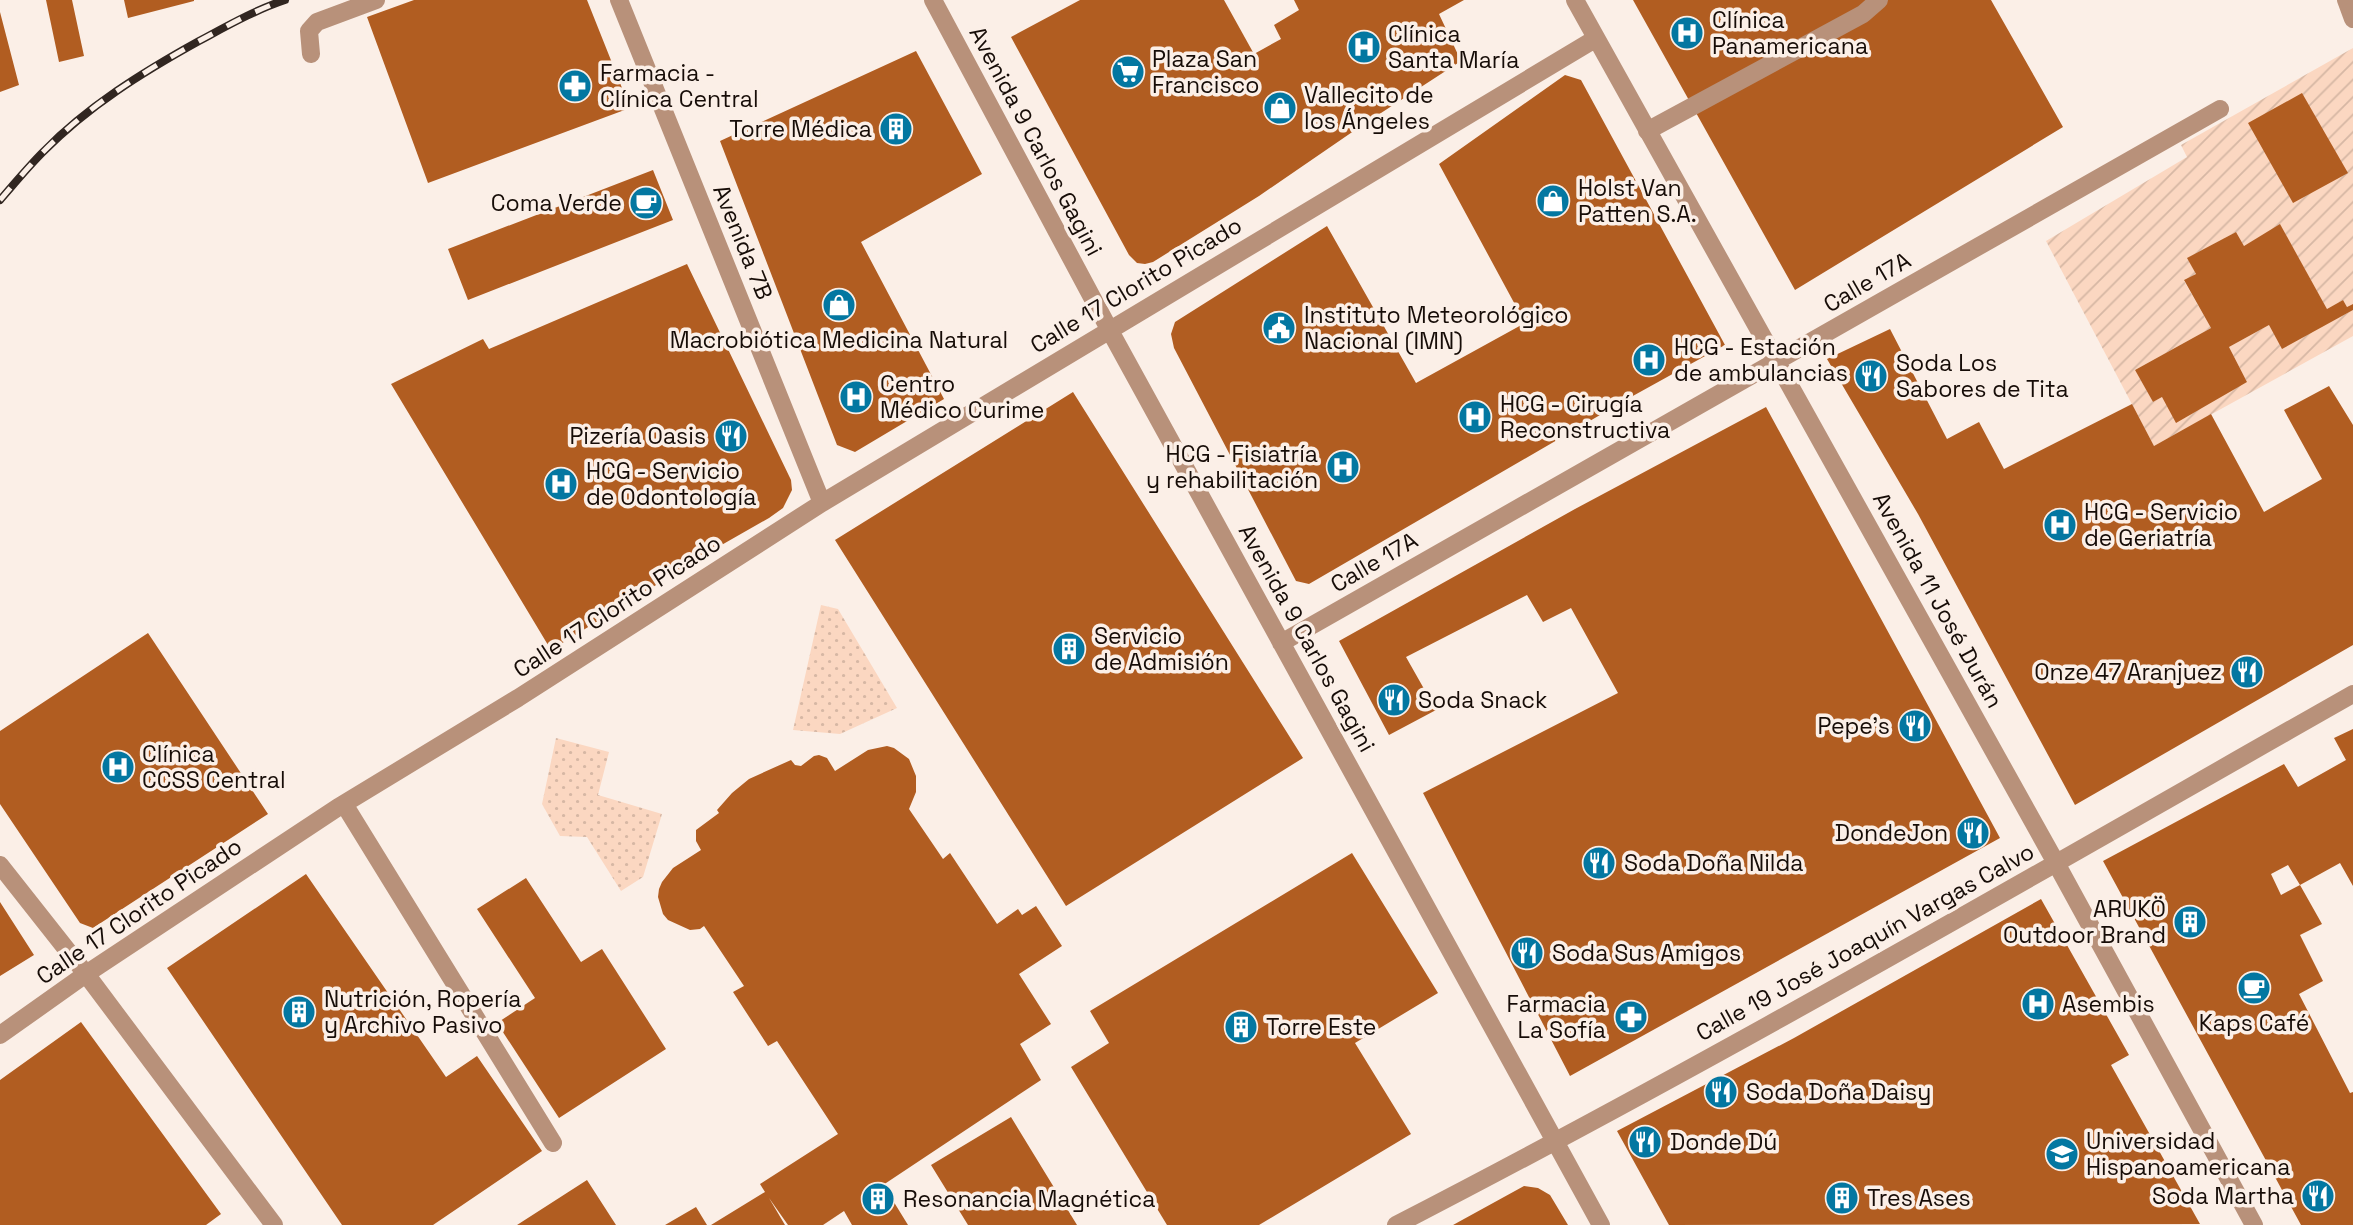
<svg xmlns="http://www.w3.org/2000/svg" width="2353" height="1225" font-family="'Space Grotesk',sans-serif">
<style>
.grass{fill:url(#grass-dots)}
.garden{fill:url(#garden-furrows)}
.building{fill:#b15d21}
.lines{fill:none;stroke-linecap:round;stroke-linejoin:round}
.minor{stroke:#b8917a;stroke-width:18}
.rail-casing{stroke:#312621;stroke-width:8}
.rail{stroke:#fbefe7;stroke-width:5;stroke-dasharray:16;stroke-linecap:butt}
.labels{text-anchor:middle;stroke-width:7;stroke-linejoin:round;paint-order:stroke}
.poi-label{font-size:23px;fill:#160c07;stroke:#fbefe7;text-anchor:start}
.street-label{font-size:23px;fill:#160c07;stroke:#fbefe7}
</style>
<defs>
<pattern id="grass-dots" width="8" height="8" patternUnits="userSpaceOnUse" patternTransform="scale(1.75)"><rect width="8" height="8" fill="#fbd7c1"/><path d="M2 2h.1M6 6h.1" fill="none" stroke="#d6b7a4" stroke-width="1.8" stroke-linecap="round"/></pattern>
<pattern id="garden-furrows" width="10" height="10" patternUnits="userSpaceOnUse" patternTransform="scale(1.75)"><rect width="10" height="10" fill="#fbd7c1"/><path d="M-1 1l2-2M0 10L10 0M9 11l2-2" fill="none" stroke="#d6b7a4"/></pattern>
</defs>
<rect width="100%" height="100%" fill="#fbefe7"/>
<!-- grass -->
<path class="grass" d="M 821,605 L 838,609 L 897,708 L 840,734 L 793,730 Z
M 556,738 L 609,752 L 598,795 L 662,814 L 643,877 L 621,891 L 587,837 L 560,836 L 542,804 Z"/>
<!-- garden -->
<path class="garden" d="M 2353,48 L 2353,304 L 2347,307 L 2343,300 L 2327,309 L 2280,225 L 2244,246 L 2236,232 L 2188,258 L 2196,274 L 2184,281 L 2211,328 L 2135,370 L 2153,402 L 2162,397 L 2247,382 L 2229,347 L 2269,325 L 2325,325 L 2353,310 L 2353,336 L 2154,446 L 2046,241 L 2187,157 L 2181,145 Z"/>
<!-- building -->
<path class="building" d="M 46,0 L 72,0 L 84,56 L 59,62 Z
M 124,0 L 194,0 L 194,1 L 128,18 Z
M 414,0 L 587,0 L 630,108 L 428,183 L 367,17 Z
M 1080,0 L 1224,0 L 1254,54 L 1281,39 L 1274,25 L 1299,10 L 1294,0 L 1464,0 L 1439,14 L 1461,61 L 1361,126 L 1259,196 L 1153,262 L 1145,264 L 1137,263 L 1129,255 L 1011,37 Z
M 1633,0 L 1991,0 L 2063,127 L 1795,290 Z
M 0,12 L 19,85 L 0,92 Z
M 916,51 L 982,174 L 861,242 L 944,399 L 855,452 L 837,445 L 720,141 Z
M 1565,75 L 1581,80 L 1725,345 L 1631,397 L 1309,584 L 1296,581 L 1174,348 L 1171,334 L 1175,322 L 1327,226 L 1416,383 L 1525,323 L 1439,164 Z
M 2302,93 L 2348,173 L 2293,203 L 2248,123 Z
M 653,170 L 673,220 L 468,300 L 448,249 Z
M 2280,224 L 2327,309 L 2343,300 L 2347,307 L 2353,304 L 2353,310 L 2282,349 L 2269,325 L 2229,347 L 2247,382 L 2176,423 L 2162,397 L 2153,402 L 2135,370 L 2211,328 L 2184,280 L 2196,274 L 2187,258 L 2236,232 L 2244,246 Z
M 687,264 L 791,480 L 792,490 L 783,508 L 769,518 L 711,551 L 551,650 L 391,384 L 483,339 L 489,349 Z
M 1890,329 L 1947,439 L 1979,422 L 2004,469 L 2132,404 L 2154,446 L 2211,414 L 2264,512 L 2322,479 L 2284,410 L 2329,386 L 2353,425 L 2353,645 L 2075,805 L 1918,514 L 1827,359 Z
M 1073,392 L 1303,758 L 1066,906 L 835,540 Z
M 1766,407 L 2000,838 L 1570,1076 L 1423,793 L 1618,693 L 1571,608 L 1543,622 L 1527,595 L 1406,657 L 1436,710 L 1389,735 L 1339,641 L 1575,509 Z
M 148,633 L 268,814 L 93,928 L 80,923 L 0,804 L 0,731 Z
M 2353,729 L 2353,886 L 2340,863 L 2300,885 L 2288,865 L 2271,874 L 2281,895 L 2300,885 L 2322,924 L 2300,935 L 2323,981 L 2299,994 L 2350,1093 L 2353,1092 L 2353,1225 L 2301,1225 L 2103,861 L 2284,764 L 2298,787 L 2346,760 L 2334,738 Z
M 887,746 L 894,748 L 909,759 L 916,776 L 916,792 L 909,809 L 943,859 L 950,853 L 997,924 L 1018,909 L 1022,915 L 1036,906 L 1062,946 L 1019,974 L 1051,1024 L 1020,1044 L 1041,1080 L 865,1197 L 884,1186 L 908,1225 L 852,1225 L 844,1211 L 823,1225 L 788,1225 L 769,1198 L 785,1225 L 711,1225 L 765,1192 L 760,1184 L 838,1134 L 777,1041 L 768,1046 L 733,992 L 744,986 L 704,926 L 700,929 L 690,930 L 668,920 L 663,914 L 658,897 L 659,889 L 662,882 L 673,868 L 701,850 L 696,841 L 696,830 L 719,813 L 717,810 L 732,793 L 749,779 L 791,760 L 795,765 L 801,766 L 814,756 L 819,755 L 827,758 L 835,771 L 868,750 Z
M 1352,853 L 1438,993 L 1355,1043 L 1411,1134 L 1259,1225 L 1167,1225 L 1071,1067 L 1109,1043 L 1090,1011 Z
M 306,874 L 446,1077 L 477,1056 L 542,1151 L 433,1225 L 342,1225 L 167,968 Z
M 526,878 L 581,962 L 602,949 L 666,1049 L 559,1118 L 497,1023 L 535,998 L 477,909 Z
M 2041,899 L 2129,1055 L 2111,1065 L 2200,1224 L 1669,1225 L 1617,1131 L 1794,1038 Z
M 0,902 L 34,955 L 0,976 Z
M 81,1022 L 221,1214 L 206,1225 L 0,1225 L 0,1080 Z
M 1011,1117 L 1077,1225 L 968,1225 L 931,1165 Z
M 587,1180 L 616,1225 L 517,1225 Z
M 1524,1186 L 1538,1188 L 1550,1195 L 1568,1225 L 1453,1225 Z
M 696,1207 L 707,1225 L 665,1225 Z"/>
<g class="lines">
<!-- minor -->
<path class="minor" d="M 619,0 L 822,503
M 933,0 L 1109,329 L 1601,1225
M 1575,0 L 2056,863 L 2254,1225
M 2346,0 L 2353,19
M 311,54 L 309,31 L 317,22 L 376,0
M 1647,131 L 1863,14 L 1879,0
M 1281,643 L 2220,109
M 344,804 L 553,1143
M 0,865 L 86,974 L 274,1225
M 0,1035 L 86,974 L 337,808 L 518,698 L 822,503 L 1595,39
M 1396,1225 C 1720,1058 2036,874 2353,694"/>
<defs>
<path id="rail" d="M 0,200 C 14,184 28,167 43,152 C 88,106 143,72 199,41 C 227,26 255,10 285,0"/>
</defs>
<!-- rail casing -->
<use href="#rail" class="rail-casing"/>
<!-- rail -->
<use href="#rail" class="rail"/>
</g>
<!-- icons -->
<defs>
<symbol id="hospital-disc" viewBox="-11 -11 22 22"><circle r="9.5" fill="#0377a1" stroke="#fbefe7"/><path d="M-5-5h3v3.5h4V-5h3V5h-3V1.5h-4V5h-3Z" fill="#fff"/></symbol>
<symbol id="supermarket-disc" viewBox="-11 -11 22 22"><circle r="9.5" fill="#0377a1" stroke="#fbefe7"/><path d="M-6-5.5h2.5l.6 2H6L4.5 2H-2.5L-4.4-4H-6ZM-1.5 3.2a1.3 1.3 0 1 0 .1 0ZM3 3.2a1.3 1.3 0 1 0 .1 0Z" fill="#fff"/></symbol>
<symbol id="pharmacy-disc" viewBox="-11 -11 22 22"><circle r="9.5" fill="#0377a1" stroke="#fbefe7"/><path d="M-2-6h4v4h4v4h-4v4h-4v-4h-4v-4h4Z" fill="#fff"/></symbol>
<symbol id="shop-disc" viewBox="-11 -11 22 22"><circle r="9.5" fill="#0377a1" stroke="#fbefe7"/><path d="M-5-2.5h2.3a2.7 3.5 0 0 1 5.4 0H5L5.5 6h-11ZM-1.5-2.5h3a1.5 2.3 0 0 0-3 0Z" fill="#fff"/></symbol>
<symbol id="building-disc" viewBox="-11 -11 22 22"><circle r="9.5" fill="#0377a1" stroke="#fbefe7"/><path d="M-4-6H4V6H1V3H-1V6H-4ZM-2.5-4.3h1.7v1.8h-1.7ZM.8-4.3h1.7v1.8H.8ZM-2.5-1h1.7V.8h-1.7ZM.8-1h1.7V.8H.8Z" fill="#fff"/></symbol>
<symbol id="cafe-disc" viewBox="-11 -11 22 22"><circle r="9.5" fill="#0377a1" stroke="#fbefe7"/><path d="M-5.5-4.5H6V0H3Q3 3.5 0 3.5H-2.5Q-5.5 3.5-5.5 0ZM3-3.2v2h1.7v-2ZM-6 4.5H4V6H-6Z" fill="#fff"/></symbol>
<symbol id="civic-disc" viewBox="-11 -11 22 22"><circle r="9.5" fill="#0377a1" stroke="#fbefe7"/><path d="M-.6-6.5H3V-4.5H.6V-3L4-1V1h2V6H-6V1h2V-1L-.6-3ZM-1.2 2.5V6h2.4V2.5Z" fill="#fff"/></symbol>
<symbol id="restaurant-disc" viewBox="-11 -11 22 22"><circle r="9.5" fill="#0377a1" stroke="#fbefe7"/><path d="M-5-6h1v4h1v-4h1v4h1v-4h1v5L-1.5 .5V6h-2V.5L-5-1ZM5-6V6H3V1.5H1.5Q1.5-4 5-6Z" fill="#fff"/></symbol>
<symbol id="university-disc" viewBox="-11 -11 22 22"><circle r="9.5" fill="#0377a1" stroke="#fbefe7"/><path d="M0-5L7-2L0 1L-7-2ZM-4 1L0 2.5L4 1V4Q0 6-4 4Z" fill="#fff"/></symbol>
</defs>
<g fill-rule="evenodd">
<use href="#hospital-disc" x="1668" y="14" width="38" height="38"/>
<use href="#hospital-disc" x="1345" y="28" width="38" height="38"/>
<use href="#supermarket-disc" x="1109" y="53" width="38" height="38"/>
<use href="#pharmacy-disc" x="556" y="67" width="38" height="38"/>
<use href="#shop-disc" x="1261" y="89" width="38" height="38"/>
<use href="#building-disc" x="877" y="110" width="38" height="38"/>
<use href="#shop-disc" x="1534" y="182" width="38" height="38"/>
<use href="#cafe-disc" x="627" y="184" width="38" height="38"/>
<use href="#shop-disc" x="820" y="286" width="38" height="38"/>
<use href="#civic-disc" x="1260" y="309" width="38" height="38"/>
<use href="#hospital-disc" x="1630" y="341" width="38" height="38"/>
<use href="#restaurant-disc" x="1852" y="357" width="38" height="38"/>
<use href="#hospital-disc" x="837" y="378" width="38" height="38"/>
<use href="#hospital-disc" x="1456" y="398" width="38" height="38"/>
<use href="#restaurant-disc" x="712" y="417" width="38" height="38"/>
<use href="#hospital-disc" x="1324" y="448" width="38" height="38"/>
<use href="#hospital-disc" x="542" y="465" width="38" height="38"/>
<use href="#hospital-disc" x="2041" y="506" width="38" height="38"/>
<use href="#building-disc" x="1050" y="630" width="38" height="38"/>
<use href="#restaurant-disc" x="2228" y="653" width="38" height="38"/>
<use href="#restaurant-disc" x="1375" y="681" width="38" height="38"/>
<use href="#restaurant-disc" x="1896" y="707" width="38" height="38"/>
<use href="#hospital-disc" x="99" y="748" width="38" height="38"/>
<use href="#restaurant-disc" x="1954" y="814" width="38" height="38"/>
<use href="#restaurant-disc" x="1580" y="844" width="38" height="38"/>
<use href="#building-disc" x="2171" y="903" width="38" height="38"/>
<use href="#restaurant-disc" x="1508" y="934" width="38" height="38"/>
<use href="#cafe-disc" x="2235" y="969" width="38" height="38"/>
<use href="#hospital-disc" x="2019" y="985" width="38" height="38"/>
<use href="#building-disc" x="280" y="993" width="38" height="38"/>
<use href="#pharmacy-disc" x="1612" y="998" width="38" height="38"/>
<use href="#building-disc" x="1222" y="1008" width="38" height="38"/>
<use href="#restaurant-disc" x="1702" y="1073" width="38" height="38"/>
<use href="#restaurant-disc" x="1626" y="1123" width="38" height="38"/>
<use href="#university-disc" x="2043" y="1135" width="38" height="38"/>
<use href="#restaurant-disc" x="2299" y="1177" width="38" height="38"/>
<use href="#building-disc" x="1823" y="1179" width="38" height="38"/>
<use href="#building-disc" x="859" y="1180" width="38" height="38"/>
</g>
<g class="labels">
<!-- poi labels -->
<g class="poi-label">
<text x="1712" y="28">Clínica<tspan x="1712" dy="26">Panamericana</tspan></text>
<text x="1388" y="42">Clínica<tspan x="1388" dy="26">Santa María</tspan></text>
<text x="1152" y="67">Plaza San<tspan x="1152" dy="26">Francisco</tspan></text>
<text x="600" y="81">Farmacia -<tspan x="600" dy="26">Clínica Central</tspan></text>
<text x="1304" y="103">Vallecito de<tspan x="1304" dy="26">los Ángeles</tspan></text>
<text x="872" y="137" text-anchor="end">Torre Médica</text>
<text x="1578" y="196">Holst Van<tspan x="1578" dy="26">Patten S.A.</tspan></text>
<text x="622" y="211" text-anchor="end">Coma Verde</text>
<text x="1304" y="323">Instituto Meteorológico<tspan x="1304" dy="26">Nacional (IMN)</tspan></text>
<text x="839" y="348" text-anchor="middle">Macrobiótica Medicina Natural</text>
<text x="1674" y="355">HCG - Estación<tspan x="1674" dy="26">de ambulancias</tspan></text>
<text x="1896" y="371">Soda Los<tspan x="1896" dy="26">Sabores de Tita</tspan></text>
<text x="880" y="392">Centro<tspan x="880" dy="26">Médico Curime</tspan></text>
<text x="1500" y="412">HCG - Cirugía<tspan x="1500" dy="26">Reconstructiva</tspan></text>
<text x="706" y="444" text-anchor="end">Pizería Oasis</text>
<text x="1318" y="462" text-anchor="end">HCG - Fisiatría<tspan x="1318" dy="26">y rehabilitación</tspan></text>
<text x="586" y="479">HCG - Servicio<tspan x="586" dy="26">de Odontología</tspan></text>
<text x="2084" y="520">HCG - Servicio<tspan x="2084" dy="26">de Geriatría</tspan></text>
<text x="1094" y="644">Servicio<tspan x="1094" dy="26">de Admisión</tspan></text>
<text x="2222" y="680" text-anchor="end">Onze 47 Aranjuez</text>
<text x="1418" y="708">Soda Snack</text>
<text x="1890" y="734" text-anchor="end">Pepe's</text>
<text x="142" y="762">Clínica<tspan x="142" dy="26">CCSS Central</tspan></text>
<text x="1948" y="841" text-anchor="end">DondeJon</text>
<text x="1624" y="871">Soda Doña Nilda</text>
<text x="2166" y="917" text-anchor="end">ARUKÖ<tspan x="2166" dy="26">Outdoor Brand</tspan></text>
<text x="1552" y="961">Soda Sus Amigos</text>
<text x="324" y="1007">Nutrición, Ropería<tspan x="324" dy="26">y Archivo Pasivo</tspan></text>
<text x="1606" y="1012" text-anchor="end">Farmacia<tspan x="1606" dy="26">La Sofía</tspan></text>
<text x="2062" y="1012">Asembis</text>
<text x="2254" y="1031" text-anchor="middle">Kaps Café</text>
<text x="1266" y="1035">Torre Este</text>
<text x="1746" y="1100">Soda Doña Daisy</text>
<text x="2086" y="1149">Universidad<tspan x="2086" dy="26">Hispanoamericana</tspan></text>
<text x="1670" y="1150">Donde Dú</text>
<text x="2294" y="1204" text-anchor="end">Soda Martha</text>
<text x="1867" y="1206">Tres Ases</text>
<text x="903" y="1207">Resonancia Magnética</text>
</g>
<!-- street labels -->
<g class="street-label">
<text transform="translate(1036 141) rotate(62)" y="8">Avenida 9 Carlos Gagini</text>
<text transform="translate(743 242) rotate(68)" y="8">Avenida 7B</text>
<text transform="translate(1867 282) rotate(-30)" y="8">Calle 17A</text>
<text transform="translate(1136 285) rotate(-31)" y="8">Calle 17 Clorito Picado</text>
<text transform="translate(1374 562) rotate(-30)" y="8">Calle 17A</text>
<text transform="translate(1938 600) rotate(61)" y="8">Avenida 11 José Durán</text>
<text transform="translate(617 606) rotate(-33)" y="8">Calle 17 Clorito Picado</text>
<text transform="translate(1307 638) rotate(61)" y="8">Avenida 9 Carlos Gagini</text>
<text transform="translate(139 911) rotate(-34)" y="8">Calle 17 Clorito Picado</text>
<text transform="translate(1865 942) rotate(-29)" y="8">Calle 19 José Joaquín Vargas Calvo</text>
</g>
</g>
</svg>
